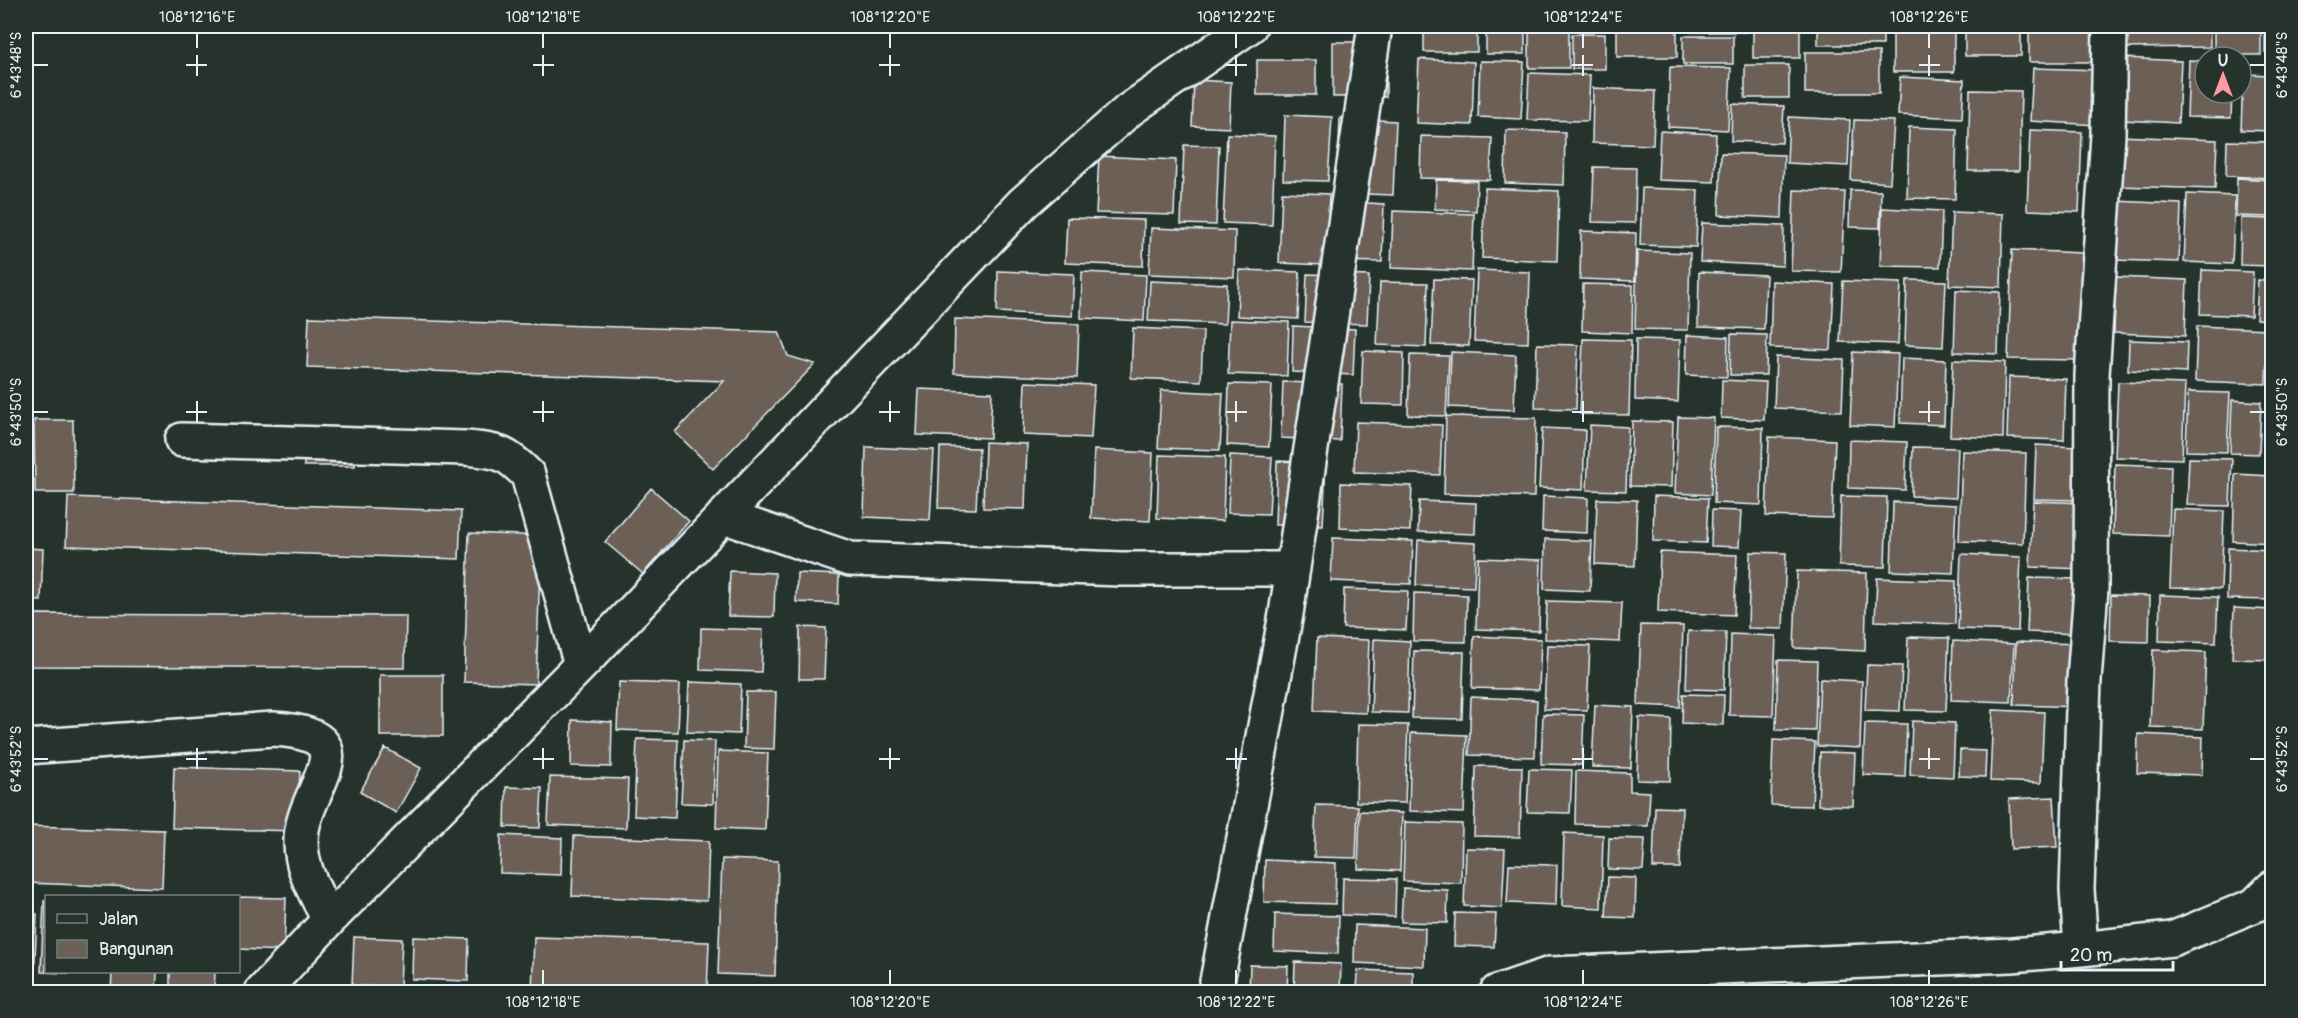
<svg xmlns="http://www.w3.org/2000/svg" width="2298" height="1018" font-family="Pangolin,sans-serif">
<style>
.building{fill:#6c6157;stroke:#e8f1f8;stroke-width:1.5}
.lines{fill:none;stroke-linecap:round;stroke-linejoin:round}
.minor-casing{stroke:#e8f1f8;stroke-width:38}
.minor{stroke:#26332d;stroke-width:33}
.ticks{fill:none;stroke:#e8f1f8;stroke-width:2}
.neatline{fill:none;stroke:#e8f1f8;stroke-width:2}
.ticks-label{font-size:15px;text-anchor:middle;fill:#e8f1f8}
</style>
<rect width="100%" height="100%" fill="#26332d"/>
<filter id="ink" filterUnits="userSpaceOnUse"><feTurbulence type="fractalNoise" baseFrequency=".0167" numOctaves="2"/><feDisplacementMap in="SourceGraphic" scale="12" xChannelSelector="R" yChannelSelector="G"/><feConvolveMatrix kernelMatrix="1 2 1 2 8 2 1 2 1" color-interpolation-filters="sRGB"/></filter>
<g filter="url(#ink)">
<!-- building -->
<path class="building" d="M 1424,26 L 1477,26 L 1477,52 L 1424,52 Z
M 1486,26 L 1525,26 L 1525,54 L 1486,54 Z
M 1529,26 L 1569,26 L 1569,68 L 1529,68 Z
M 1617,26 L 1677,26 L 1677,57 L 1617,57 Z
M 1691,26 L 1747,26 L 1747,32 L 1691,32 Z
M 1753,26 L 1800,26 L 1800,58 L 1753,58 Z
M 1818,26 L 1883,26 L 1883,45 L 1818,45 Z
M 1893,26 L 1954,26 L 1954,72 L 1893,72 Z
M 1965,26 L 2021,26 L 2021,56 L 1965,56 Z
M 2029,26 L 2092,26 L 2092,62 L 2029,62 Z
M 2124,26 L 2210,26 L 2210,47 L 2124,48 Z
M 2214,26 L 2261,26 L 2261,55 L 2214,55 Z
M 2265,26 L 2272,26 L 2272,52 L 2265,52 Z
M 1572,34 L 1605,34 L 1605,69 L 1572,69 Z
M 1683,36 L 1733,36 L 1733,64 L 1683,64 Z
M 1333,42 L 1386,42 L 1386,97 L 1333,97 Z
M 1805,52 L 1879,52 L 1879,93 L 1805,93 Z
M 2124,58 L 2181,61 L 2178,123 L 2122,120 Z
M 1419,59 L 1474,62 L 1472,125 L 1416,123 Z
M 1257,60 L 1316,60 L 1316,95 L 1257,95 Z
M 2189,60 L 2205,61 L 2205,93 L 2232,93 L 2231,118 L 2187,117 Z
M 1480,61 L 1524,62 L 1521,119 L 1478,117 Z
M 1745,65 L 1789,65 L 1789,98 L 1745,98 Z
M 1670,67 L 1731,68 L 1728,130 L 1668,127 Z
M 2033,68 L 2100,70 L 2097,125 L 2030,121 Z
M 1529,73 L 1590,75 L 1588,121 L 1527,120 Z
M 2243,74 L 2272,75 L 2272,131 L 2241,130 Z
M 1900,77 L 1964,80 L 1962,118 L 1898,115 Z
M 1194,80 L 1231,82 L 1229,128 L 1192,126 Z
M 1593,88 L 1655,91 L 1653,145 L 1592,143 Z
M 1970,90 L 2021,91 L 2019,171 L 1968,171 Z
M 1732,104 L 1784,106 L 1782,143 L 1731,141 Z
M 1285,115 L 1332,117 L 1328,181 L 1283,180 Z
M 1789,117 L 1850,120 L 1848,166 L 1787,163 Z
M 1340,118 L 1396,121 L 1393,195 L 1337,193 Z
M 1854,120 L 1894,121 L 1890,183 L 1851,180 Z
M 1909,127 L 1957,129 L 1955,199 L 1907,198 Z
M 1506,130 L 1565,132 L 1564,185 L 1505,183 Z
M 2030,130 L 2082,132 L 2079,212 L 2027,210 Z
M 1660,131 L 1716,134 L 1714,182 L 1658,180 Z
M 1227,134 L 1275,136 L 1272,225 L 1223,223 Z
M 1421,136 L 1492,138 L 1490,180 L 1420,178 Z
M 2119,136 L 2217,140 L 2215,189 L 2117,186 Z
M 2227,141 L 2272,142 L 2272,178 L 2226,176 Z
M 1184,145 L 1219,146 L 1216,225 L 1181,224 Z
M 1721,153 L 1784,155 L 1782,218 L 1719,215 Z
M 1099,156 L 1176,160 L 1174,215 L 1096,213 Z
M 1594,167 L 1636,168 L 1635,223 L 1592,222 Z
M 2237,178 L 2272,180 L 2272,217 L 2236,216 Z
M 1436,180 L 1477,181 L 1476,211 L 1435,209 Z
M 1485,188 L 1559,191 L 1557,261 L 1482,258 Z
M 1642,188 L 1698,190 L 1696,247 L 1640,245 Z
M 1794,190 L 1845,192 L 1841,272 L 1791,271 Z
M 1850,190 L 1881,191 L 1880,228 L 1849,227 Z
M 1282,192 L 1329,194 L 1326,265 L 1279,263 Z
M 2187,194 L 2235,196 L 2232,264 L 2184,262 Z
M 1335,201 L 1384,204 L 1382,262 L 1333,261 Z
M 2114,201 L 2181,204 L 2179,262 L 2112,260 Z
M 1882,208 L 1942,211 L 1940,267 L 1880,266 Z
M 1393,211 L 1474,214 L 1472,271 L 1391,268 Z
M 1952,212 L 2003,214 L 2001,287 L 1949,285 Z
M 1067,218 L 1144,220 L 1143,266 L 1065,263 Z
M 2241,218 L 2272,219 L 2272,266 L 2240,265 Z
M 1702,223 L 1784,226 L 1783,266 L 1700,262 Z
M 1151,228 L 1235,231 L 1234,277 L 1149,274 Z
M 1581,231 L 1636,233 L 1635,281 L 1580,279 Z
M 2012,250 L 2082,253 L 2079,360 L 2008,359 Z
M 1637,251 L 1690,253 L 1688,330 L 1635,329 Z
M 1239,270 L 1300,272 L 1298,319 L 1237,316 Z
M 1477,270 L 1530,272 L 1528,343 L 1474,341 Z
M 2202,270 L 2253,272 L 2251,316 L 2200,314 Z
M 998,271 L 1074,274 L 1072,316 L 997,312 Z
M 1082,272 L 1146,275 L 1144,321 L 1081,318 Z
M 1699,272 L 1766,275 L 1764,329 L 1698,327 Z
M 1307,274 L 1369,276 L 1367,324 L 1305,322 Z
M 2116,277 L 2187,280 L 2185,336 L 2114,333 Z
M 1434,279 L 1472,280 L 1469,346 L 1431,345 Z
M 1907,280 L 1946,281 L 1943,347 L 1905,345 Z
M 2258,280 L 2272,281 L 2272,320 L 2256,319 Z
M 1150,281 L 1227,284 L 1225,324 L 1148,321 Z
M 1772,281 L 1834,284 L 1831,350 L 1770,348 Z
M 1843,281 L 1901,283 L 1898,344 L 1840,342 Z
M 1380,282 L 1428,283 L 1426,347 L 1377,345 Z
M 1583,284 L 1633,285 L 1632,333 L 1582,331 Z
M 1956,290 L 2000,292 L 1998,354 L 1954,352 Z
M 309,317 L 779,332 L 788,356 L 815,364 L 713,469 L 675,432 L 724,381 L 307,367 Z
M 955,319 L 1079,324 L 1077,378 L 954,373 Z
M 1230,320 L 1289,322 L 1287,376 L 1228,374 Z
M 1293,326 L 1355,329 L 1353,375 L 1292,372 Z
M 2197,326 L 2268,329 L 2266,384 L 2195,381 Z
M 1133,328 L 1203,331 L 1201,381 L 1131,378 Z
M 1731,334 L 1767,335 L 1766,375 L 1730,375 Z
M 1687,335 L 1728,337 L 1727,377 L 1686,375 Z
M 1583,339 L 1631,340 L 1629,415 L 1580,414 Z
M 1636,339 L 1680,340 L 1678,402 L 1635,400 Z
M 2129,340 L 2187,342 L 2186,373 L 2128,370 Z
M 1537,344 L 1578,345 L 1576,409 L 1535,408 Z
M 1363,351 L 1404,353 L 1403,405 L 1361,404 Z
M 1451,352 L 1516,355 L 1514,410 L 1449,407 Z
M 1853,352 L 1898,354 L 1895,427 L 1850,425 Z
M 1410,355 L 1449,356 L 1446,416 L 1408,415 Z
M 1776,357 L 1844,360 L 1842,411 L 1774,408 Z
M 1902,358 L 1946,360 L 1944,425 L 1900,423 Z
M 1953,360 L 2005,362 L 2003,438 L 1950,436 Z
M 2009,377 L 2066,379 L 2064,440 L 2007,438 Z
M 1722,380 L 1766,382 L 1764,420 L 1721,418 Z
M 1025,382 L 1094,385 L 1091,438 L 1023,435 Z
M 1283,382 L 1342,384 L 1340,441 L 1281,438 Z
M 2118,382 L 2185,384 L 2182,459 L 2115,457 Z
M 1229,384 L 1272,385 L 1269,447 L 1227,445 Z
M 919,389 L 992,392 L 990,438 L 917,435 Z
M 1161,390 L 1223,393 L 1220,450 L 1158,448 Z
M 2188,392 L 2230,393 L 2227,452 L 2186,451 Z
M 2232,400 L 2261,402 L 2259,454 L 2230,453 Z
M 2269,401 L 2272,401 L 2272,465 L 2266,465 Z
M 1446,416 L 1536,418 L 1534,497 L 1444,494 Z
M 1678,417 L 1714,418 L 1711,495 L 1675,493 Z
M 34,420 L 73,420 L 74,493 L 35,493 Z
M 1632,421 L 1673,422 L 1671,487 L 1630,486 Z
M 1356,422 L 1442,425 L 1440,475 L 1354,472 Z
M 1590,425 L 1628,427 L 1626,491 L 1587,490 Z
M 1716,427 L 1763,428 L 1761,505 L 1714,503 Z
M 1542,428 L 1585,430 L 1583,490 L 1539,488 Z
M 303,437 L 355,437 L 355,466 L 304,466 Z
M 1769,437 L 1835,440 L 1832,518 L 1766,516 Z
M 1849,440 L 1907,442 L 1905,490 L 1848,488 Z
M 985,442 L 1027,444 L 1025,509 L 983,508 Z
M 2036,445 L 2076,447 L 2074,500 L 2034,499 Z
M 866,447 L 934,450 L 930,520 L 864,517 Z
M 940,447 L 979,448 L 976,509 L 938,508 Z
M 1913,447 L 1958,448 L 1956,498 L 1911,496 Z
M 1094,450 L 1153,453 L 1150,521 L 1091,518 Z
M 1962,451 L 2026,453 L 2023,543 L 1959,541 Z
M 1159,455 L 1225,457 L 1223,521 L 1157,518 Z
M 1230,455 L 1272,457 L 1269,514 L 1228,513 Z
M 2189,458 L 2232,459 L 2230,506 L 2187,505 Z
M 1277,461 L 1326,463 L 1323,526 L 1275,525 Z
M 2115,464 L 2171,466 L 2169,536 L 2113,534 Z
M 2235,474 L 2272,476 L 2272,543 L 2233,541 Z
M 1341,483 L 1412,486 L 1410,531 L 1340,528 Z
M 651,488 L 689,521 L 643,574 L 605,542 Z
M 1543,496 L 1588,498 L 1587,533 L 1542,531 Z
M 1654,496 L 1708,498 L 1706,543 L 1653,541 Z
M 1841,496 L 1887,497 L 1885,567 L 1839,566 Z
M 68,497 L 461,511 L 459,559 L 66,546 Z
M 1597,499 L 1637,500 L 1635,566 L 1595,564 Z
M 1419,501 L 1476,503 L 1475,534 L 1418,532 Z
M 2033,501 L 2086,503 L 2084,569 L 2030,567 Z
M 1893,502 L 1956,505 L 1953,573 L 1891,571 Z
M 2173,509 L 2224,511 L 2221,589 L 2170,588 Z
M 1712,510 L 1741,511 L 1739,547 L 1711,546 Z
M 469,533 L 541,536 L 536,684 L 464,682 Z
M 1333,538 L 1413,541 L 1411,584 L 1331,581 Z
M 1545,539 L 1592,541 L 1590,591 L 1544,589 Z
M 1418,540 L 1476,543 L 1474,587 L 1416,585 Z
M 26,548 L 43,549 L 41,601 L 26,600 Z
M 2228,548 L 2272,550 L 2272,600 L 2227,599 Z
M 1660,552 L 1737,555 L 1734,615 L 1658,612 Z
M 1750,552 L 1786,553 L 1783,629 L 1748,628 Z
M 1961,554 L 2021,557 L 2018,631 L 1958,629 Z
M 1478,558 L 1541,560 L 1539,631 L 1476,629 Z
M 730,571 L 775,573 L 774,617 L 728,616 Z
M 1797,571 L 1867,573 L 1865,651 L 1794,648 Z
M 797,573 L 839,575 L 838,604 L 796,602 Z
M 1877,578 L 1956,581 L 1955,624 L 1875,621 Z
M 2029,578 L 2082,579 L 2080,634 L 2027,632 Z
M 1344,589 L 1408,591 L 1406,630 L 1343,628 Z
M 1414,593 L 1467,595 L 1466,642 L 1413,641 Z
M 2111,595 L 2150,596 L 2149,642 L 2110,641 Z
M 2160,595 L 2218,597 L 2216,643 L 2159,641 Z
M 1547,601 L 1622,603 L 1620,642 L 1545,639 Z
M 2234,608 L 2272,610 L 2272,660 L 2232,659 Z
M 26,614 L 406,616 L 405,668 L 26,666 Z
M 1641,625 L 1683,626 L 1680,707 L 1638,705 Z
M 800,627 L 826,628 L 824,679 L 799,679 Z
M 701,628 L 763,630 L 761,672 L 700,670 Z
M 1688,631 L 1726,632 L 1724,690 L 1686,689 Z
M 1731,634 L 1776,636 L 1773,716 L 1729,715 Z
M 1474,636 L 1541,639 L 1539,690 L 1472,688 Z
M 1908,637 L 1949,638 L 1946,711 L 1905,710 Z
M 1317,638 L 1369,640 L 1366,713 L 1314,711 Z
M 1374,639 L 1410,641 L 1408,713 L 1371,712 Z
M 1953,641 L 2014,644 L 2011,702 L 1951,700 Z
M 2016,642 L 2080,644 L 2078,707 L 2014,705 Z
M 1547,645 L 1590,646 L 1587,710 L 1544,709 Z
M 2153,650 L 2206,652 L 2203,729 L 2150,727 Z
M 1414,651 L 1464,652 L 1462,719 L 1412,718 Z
M 1778,660 L 1817,661 L 1815,731 L 1776,730 Z
M 1867,665 L 1902,666 L 1900,711 L 1865,710 Z
M 380,675 L 443,675 L 443,736 L 380,736 Z
M 1820,679 L 1862,681 L 1860,748 L 1817,746 Z
M 619,682 L 680,684 L 678,732 L 617,730 Z
M 689,682 L 741,684 L 739,734 L 687,732 Z
M 746,692 L 776,692 L 774,749 L 744,748 Z
M 1683,694 L 1724,695 L 1723,725 L 1682,723 Z
M 1471,697 L 1537,700 L 1535,757 L 1469,755 Z
M 1595,705 L 1633,707 L 1631,768 L 1592,767 Z
M 1993,710 L 2044,712 L 2041,783 L 1990,781 Z
M 1543,714 L 1584,715 L 1582,765 L 1541,764 Z
M 1639,717 L 1671,719 L 1670,781 L 1637,780 Z
M 572,720 L 612,722 L 611,767 L 571,766 Z
M 1912,721 L 1955,723 L 1953,777 L 1910,775 Z
M 1865,723 L 1907,724 L 1905,777 L 1863,775 Z
M 1358,724 L 1408,725 L 1405,803 L 1356,802 Z
M 1411,733 L 1467,735 L 1464,813 L 1409,811 Z
M 2138,734 L 2203,737 L 2202,775 L 2137,773 Z
M 637,739 L 678,740 L 675,818 L 634,816 Z
M 684,740 L 715,741 L 713,804 L 681,803 Z
M 1773,740 L 1815,742 L 1812,806 L 1771,805 Z
M 385,748 L 421,768 L 396,813 L 360,792 Z
M 1960,750 L 1986,751 L 1985,777 L 1959,776 Z
M 718,751 L 768,753 L 765,830 L 716,828 Z
M 1820,752 L 1855,753 L 1853,806 L 1818,805 Z
M 1476,766 L 1522,767 L 1520,837 L 1474,836 Z
M 174,767 L 300,771 L 297,831 L 172,828 Z
M 1529,769 L 1572,770 L 1570,813 L 1527,812 Z
M 1576,771 L 1630,773 L 1630,791 L 1650,792 L 1648,826 L 1575,824 Z
M 550,777 L 628,779 L 626,828 L 548,825 Z
M 506,787 L 542,788 L 540,828 L 505,827 Z
M 2054,797 L 2057,847 L 2011,849 L 2009,799 Z
M 1316,805 L 1358,806 L 1356,858 L 1314,857 Z
M 1655,807 L 1682,808 L 1680,868 L 1653,868 Z
M 1360,811 L 1402,813 L 1400,871 L 1358,869 Z
M 1405,822 L 1462,824 L 1461,883 L 1403,881 Z
M 26,826 L 164,830 L 162,888 L 26,883 Z
M 1564,833 L 1603,835 L 1601,908 L 1562,906 Z
M 501,835 L 562,838 L 561,875 L 500,873 Z
M 574,836 L 709,841 L 707,901 L 572,896 Z
M 1609,838 L 1645,839 L 1643,870 L 1608,869 Z
M 1466,848 L 1505,849 L 1502,908 L 1464,906 Z
M 722,859 L 778,861 L 775,976 L 718,974 Z
M 1265,860 L 1336,863 L 1335,904 L 1264,902 Z
M 1509,864 L 1557,865 L 1556,905 L 1507,903 Z
M 1608,877 L 1636,878 L 1635,918 L 1606,917 Z
M 1343,878 L 1396,879 L 1395,917 L 1342,915 Z
M 1403,888 L 1448,890 L 1447,923 L 1401,922 Z
M 238,897 L 286,898 L 284,951 L 238,949 Z
M 44,901 L 46,901 L 46,972 L 90,972 L 90,974 L 41,972 Z
M 1455,913 L 1496,914 L 1494,947 L 1454,946 Z
M 26,914 L 37,914 L 34,981 L 26,980 Z
M 1275,914 L 1339,916 L 1338,954 L 1274,951 Z
M 1355,925 L 1425,928 L 1424,966 L 1354,963 Z
M 354,937 L 402,939 L 400,987 L 352,986 Z
M 413,937 L 469,939 L 468,981 L 412,979 Z
M 534,937 L 709,942 L 707,992 L 532,992 Z
M 1295,962 L 1341,964 L 1340,992 L 1294,992 Z
M 1250,965 L 1288,966 L 1287,992 L 1249,992 Z
M 1358,970 L 1413,972 L 1413,992 L 1357,992 Z
M 112,972 L 157,972 L 156,992 L 111,992 Z
M 170,972 L 215,972 L 214,992 L 170,992 Z"/>
<g class="lines">
<defs>
<path id="minor" d="M 182,440 L 465,448 C 497,451 505,451 528,475 L 581,665
M 723,516 L 850,559 L 1121,569 L 1293,569
M 26,747 L 273,729 C 375,735 300,788 301,842 C 301,871 317,895 329,920
M 2081,949 L 2172,939 L 2255,905 L 2272,888
M 262,992 L 329,920 L 581,665 L 1023,203 L 1129,110 L 1250,26
M 1215,992 L 1286,614 L 1375,26
M 1497,992 L 1550,974 L 2012,955 L 2081,949 L 2077,889 L 2084,680 L 2091,589 L 2092,375 L 2108,135 L 2110,26"/>
</defs>
<!-- minor casing -->
<use href="#minor" class="minor-casing"/>
<!-- minor -->
<use href="#minor" class="minor"/>
</g>
</g>
<!-- ticks -->
<path class="ticks" d="M 197,33 L 197,48M 543,33 L 543,48M 890,33 L 890,48M 1236,33 L 1236,48M 1583,33 L 1583,48M 1929,33 L 1929,48M 197,55 L 197,76M 543,55 L 543,76M 890,55 L 890,76M 1236,55 L 1236,76M 1583,55 L 1583,76M 1929,55 L 1929,76M 33,65 L 48,65M 186,65 L 207,65M 533,65 L 554,65M 879,65 L 900,65M 1226,65 L 1247,65M 1572,65 L 1593,65M 1919,65 L 1940,65M 2250,65 L 2265,65M 197,401 L 197,422M 543,401 L 543,422M 890,401 L 890,422M 1236,401 L 1236,422M 1583,401 L 1583,422M 1929,401 L 1929,422M 33,412 L 48,412M 186,412 L 207,412M 533,412 L 554,412M 879,412 L 900,412M 1226,412 L 1247,412M 1572,412 L 1593,412M 1919,412 L 1940,412M 2250,412 L 2265,412M 197,748 L 197,769M 543,748 L 543,769M 890,748 L 890,769M 1236,748 L 1236,769M 1583,748 L 1583,769M 1929,748 L 1929,769M 33,759 L 48,759M 186,759 L 207,759M 533,759 L 554,759M 879,759 L 900,759M 1226,759 L 1247,759M 1572,759 L 1593,759M 1919,759 L 1940,759M 2250,759 L 2265,759M 543,970 L 543,985M 890,970 L 890,985M 1236,970 L 1236,985M 1583,970 L 1583,985M 1929,970 L 1929,985"/>
<!-- margin -->
<rect width="2298" height="1018" fill="none" stroke="#26332d" stroke-width="66"/>
<!-- legend -->
<rect x="45" y="895" width="195" height="78" fill="#26332d" stroke="#747f7e" stroke-width="1.5"/>
<rect x="57" y="914" width="30" height="9" fill="#26332d" stroke="#747f7e" stroke-width="1.5"/>
<text x="99" y="925" font-size="18" fill="#e8f1f8">Jalan</text>
<rect x="57" y="940" width="30" height="18" fill="#6c6157" stroke="#747f7e" stroke-width="1.5"/>
<text x="99" y="955" font-size="18" fill="#e8f1f8">Bangunan</text>
<!-- north arrow -->
<g transform="translate(2223 75)"><circle r="28" fill="#26332d" stroke="#747f7e" stroke-width="1.5"/>
<path d="M0-4.5L10 22L0 15L-10 22Z" fill="#ff9aa2"/>
<text y="-9" font-size="16" font-weight="bold" text-anchor="middle" fill="#e8f1f8">U</text>
</g>
<!-- scale -->
<path d="M2061 961v9h112v-9" fill="none" stroke="#e8f1f8" stroke-width="3"/>
<text x="2070" y="961" font-size="18" fill="#e8f1f8" stroke="#26332d" stroke-width="4.5" paint-order="stroke">20 m</text>
<rect x="33" y="33" width="2232" height="952" class="neatline"/>
<g class="ticks-label">
<text x="197" y="22">108°12'16"E</text>
<text x="543" y="22">108°12'18"E</text>
<text x="890" y="22">108°12'20"E</text>
<text x="1236" y="22">108°12'22"E</text>
<text x="1583" y="22">108°12'24"E</text>
<text x="1929" y="22">108°12'26"E</text>
<text transform="translate(16 65) rotate(-90)" y="5">6°43'48"S</text>
<text transform="translate(2282 65) rotate(-90)" y="5">6°43'48"S</text>
<text transform="translate(16 412) rotate(-90)" y="5">6°43'50"S</text>
<text transform="translate(2282 412) rotate(-90)" y="5">6°43'50"S</text>
<text transform="translate(16 759) rotate(-90)" y="5">6°43'52"S</text>
<text transform="translate(2282 759) rotate(-90)" y="5">6°43'52"S</text>
<text x="543" y="1007">108°12'18"E</text>
<text x="890" y="1007">108°12'20"E</text>
<text x="1236" y="1007">108°12'22"E</text>
<text x="1583" y="1007">108°12'24"E</text>
<text x="1929" y="1007">108°12'26"E</text>
</g>
</svg>
